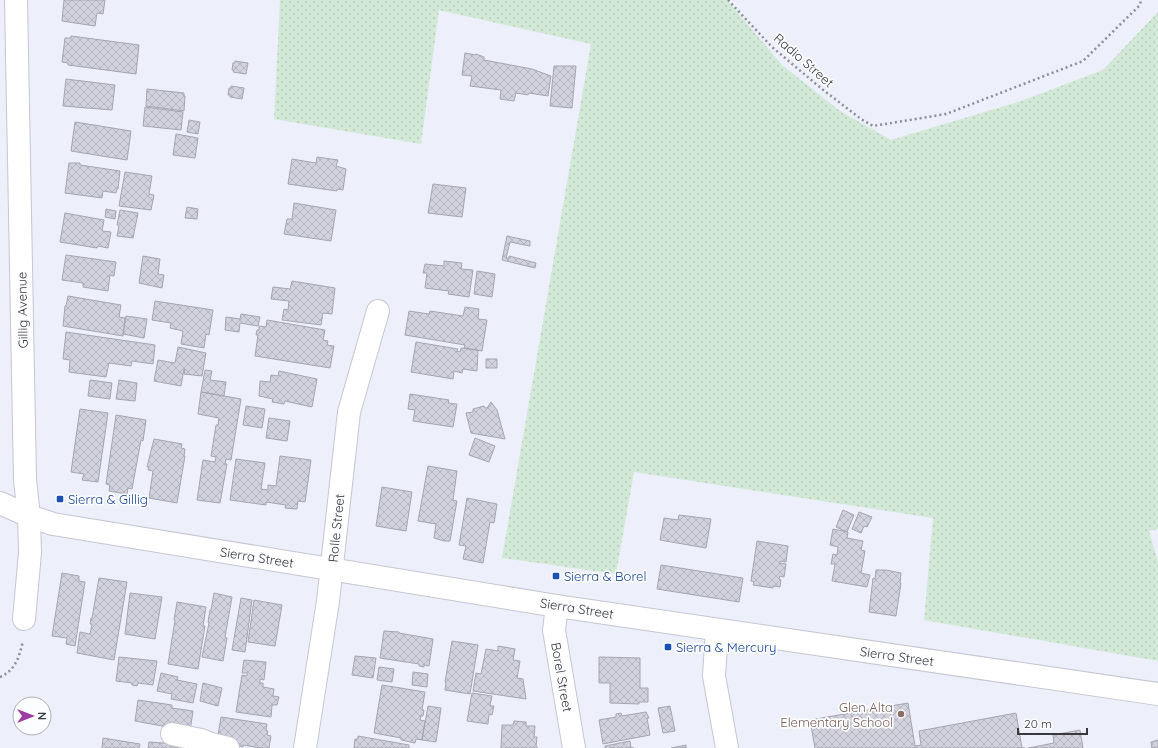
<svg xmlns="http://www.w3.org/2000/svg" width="1158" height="748" font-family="Quicksand,sans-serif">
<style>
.green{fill:url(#green-dots)}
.building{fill:url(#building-cross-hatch);stroke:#a4a5b0}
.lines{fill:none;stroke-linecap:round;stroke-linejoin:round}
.minor-casing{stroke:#c5c6d1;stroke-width:24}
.path{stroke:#8c8d95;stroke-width:2.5;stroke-dasharray:2 3;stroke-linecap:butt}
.minor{stroke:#fff;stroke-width:22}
.transit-dot{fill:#1a4fb4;stroke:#fcfdff;stroke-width:1.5}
.education-dot{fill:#8d6e63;stroke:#fcfdff;stroke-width:1.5}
.labels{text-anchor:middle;stroke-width:3.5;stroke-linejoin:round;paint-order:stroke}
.street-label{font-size:13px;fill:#38383d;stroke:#fcfdff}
.transit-label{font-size:13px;fill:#164399;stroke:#fcfdff;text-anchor:start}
.education-label{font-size:13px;fill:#785e54;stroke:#fcfdff;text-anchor:end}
</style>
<defs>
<pattern id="green-dots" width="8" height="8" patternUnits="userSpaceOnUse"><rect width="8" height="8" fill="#d1e9d6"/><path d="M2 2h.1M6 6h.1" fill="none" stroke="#b4c9b9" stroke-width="1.8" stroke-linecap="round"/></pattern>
<pattern id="building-cross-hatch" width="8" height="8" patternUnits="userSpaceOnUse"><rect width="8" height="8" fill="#d1d2de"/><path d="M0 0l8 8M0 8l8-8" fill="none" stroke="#b4b5bf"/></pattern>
</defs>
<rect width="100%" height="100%" fill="#edeffa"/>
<!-- green -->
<path class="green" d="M 280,0 L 727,0 L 782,65 L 840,111 L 891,140 L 1021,101 L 1103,70 L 1158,12 L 1158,529 L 1149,531 L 1158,562 L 1158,661 L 924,620 L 933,518 L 634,472 L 616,574 L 502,558 L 591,44 L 439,10 L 421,144 L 274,119 Z"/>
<!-- building -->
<path class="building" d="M 64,0 L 105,0 L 103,14 L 97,13 L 95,26 L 62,21 Z
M 71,36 L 139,45 L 136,74 L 68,65 L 68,63 L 62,62 L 65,38 L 71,38 Z
M 465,53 L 476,55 L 476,54 L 484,57 L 484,60 L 532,69 L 551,76 L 548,96 L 529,93 L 528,95 L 516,93 L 514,101 L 500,99 L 501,90 L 470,86 L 472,76 L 462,75 Z
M 235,61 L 248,63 L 246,74 L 233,72 L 234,70 L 232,70 L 233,63 L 235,63 Z
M 554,66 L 576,66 L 572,108 L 550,106 Z
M 66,79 L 115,85 L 112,110 L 63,106 Z
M 231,86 L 244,88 L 242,99 L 230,97 L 230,95 L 228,95 L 229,88 L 231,88 Z
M 147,89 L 184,93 L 184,96 L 185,96 L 184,111 L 146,106 Z
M 145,107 L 183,112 L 181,130 L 143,126 Z
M 189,120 L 200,122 L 198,134 L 187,132 Z
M 75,122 L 131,131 L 127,160 L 71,151 Z
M 176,134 L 198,138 L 195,158 L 173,155 Z
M 317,157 L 338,160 L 336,166 L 346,169 L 343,190 L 337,189 L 337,191 L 288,184 L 292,159 L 316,163 Z
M 69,163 L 80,163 L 80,165 L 120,171 L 118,189 L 117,189 L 116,193 L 103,191 L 102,198 L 65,193 Z
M 125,172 L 152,176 L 149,194 L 154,195 L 151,210 L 119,206 Z
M 433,184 L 466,188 L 462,217 L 428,213 Z
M 294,203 L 336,210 L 331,241 L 284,234 L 287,219 L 292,219 Z
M 187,207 L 198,209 L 197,219 L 185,218 Z
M 106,209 L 116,211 L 115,219 L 105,217 Z
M 120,210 L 138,213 L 133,238 L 117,236 L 119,226 L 117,225 Z
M 65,213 L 104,220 L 102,231 L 111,232 L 108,248 L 98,246 L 97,248 L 60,242 Z
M 507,236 L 530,241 L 530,246 L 510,242 L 506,258 L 509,258 L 509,256 L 536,263 L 535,268 L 502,260 Z
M 66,255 L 116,262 L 114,276 L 110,275 L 108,291 L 83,287 L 83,283 L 62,280 Z
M 143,256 L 160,259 L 158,274 L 164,275 L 162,288 L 139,283 Z
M 444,261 L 462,263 L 461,269 L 473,270 L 469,297 L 448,294 L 449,291 L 425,288 L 427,273 L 423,273 L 425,264 L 444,266 Z
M 477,271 L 495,274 L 492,297 L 474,294 Z
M 292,281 L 335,288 L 332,314 L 323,313 L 321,325 L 282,320 L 284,309 L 288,310 L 289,301 L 271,299 L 273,287 L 290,289 Z
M 68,296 L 121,305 L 119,317 L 125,318 L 123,336 L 63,326 L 65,306 L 66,306 Z
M 155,301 L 213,310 L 209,335 L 206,334 L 204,348 L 181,344 L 183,331 L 170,328 L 171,323 L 152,320 Z
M 465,307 L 479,309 L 478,319 L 487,320 L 482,351 L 464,348 L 465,345 L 405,335 L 409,311 L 429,314 L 430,311 L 463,316 Z
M 241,314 L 260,317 L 258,326 L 240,323 L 239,332 L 225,330 L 226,317 L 240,319 Z
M 126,316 L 147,319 L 144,338 L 123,334 Z
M 267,320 L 325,330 L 323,340 L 328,341 L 327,345 L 334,346 L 330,368 L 255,356 L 258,335 L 256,335 L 257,330 L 259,330 L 259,326 L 266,327 Z
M 66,332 L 155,345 L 153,364 L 132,361 L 131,366 L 109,363 L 106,377 L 69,372 L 70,360 L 63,359 Z
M 416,342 L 458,349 L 457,351 L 460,352 L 461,348 L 478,350 L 477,371 L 463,369 L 462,373 L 454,371 L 453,379 L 411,372 Z
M 178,347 L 206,353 L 202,376 L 184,374 L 185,369 L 184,369 L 181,386 L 154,381 L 158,360 L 175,363 Z
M 486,359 L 497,359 L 497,368 L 486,368 Z
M 205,370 L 212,371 L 210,380 L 226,382 L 224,396 L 201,392 Z
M 279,371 L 317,379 L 312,407 L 285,401 L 284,404 L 272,402 L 273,399 L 259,396 L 260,381 L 270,382 L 271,375 L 278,376 Z
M 90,380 L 112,383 L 110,399 L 88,396 Z
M 119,380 L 137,383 L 135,401 L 116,399 Z
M 201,392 L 241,399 L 231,460 L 226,459 L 225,464 L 227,464 L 220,503 L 197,500 L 203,460 L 215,462 L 216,457 L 211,456 L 216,425 L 218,425 L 219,418 L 198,414 Z
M 410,394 L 449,400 L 448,403 L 457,404 L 453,427 L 413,421 L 415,410 L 408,409 Z
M 491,402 L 497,410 L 505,439 L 471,433 L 466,413 L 473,412 L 473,409 L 484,406 L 485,408 L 487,408 Z
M 246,406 L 265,409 L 262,428 L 243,425 Z
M 80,409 L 108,413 L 98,482 L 82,480 L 84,474 L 71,472 Z
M 116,415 L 146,420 L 143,441 L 141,440 L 132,489 L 128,488 L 127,494 L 109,491 L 110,485 L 106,484 Z
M 269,418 L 290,421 L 287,441 L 266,438 Z
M 475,438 L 495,446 L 489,462 L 469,455 Z
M 154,439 L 182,444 L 181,448 L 185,449 L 184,456 L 185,456 L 177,503 L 149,498 L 153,471 L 148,470 L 149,467 L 147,467 Z
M 280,456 L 311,460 L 305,502 L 298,501 L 297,509 L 285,508 L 286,505 L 266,502 L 266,505 L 230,500 L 236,459 L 265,463 L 261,489 L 268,490 L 268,485 L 276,486 Z
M 428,466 L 457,471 L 453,500 L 457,501 L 450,541 L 444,541 L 434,538 L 436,524 L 418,521 Z
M 382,487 L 412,492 L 406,531 L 376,526 Z
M 467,498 L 497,504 L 494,523 L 490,522 L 483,563 L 463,559 L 466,546 L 459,545 Z
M 843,510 L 854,515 L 847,532 L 836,527 Z
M 859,512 L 872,517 L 867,527 L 864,526 L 861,533 L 852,529 Z
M 679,515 L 711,519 L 706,548 L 660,540 L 664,518 L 678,520 Z
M 833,529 L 848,532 L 847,538 L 863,541 L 861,550 L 865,551 L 861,573 L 870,575 L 867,587 L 832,581 L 835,564 L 831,564 L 833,554 L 837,555 L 838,547 L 830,545 Z
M 757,541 L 788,546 L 786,562 L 780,561 L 780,563 L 786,564 L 784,577 L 780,576 L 779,579 L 781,580 L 780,587 L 773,586 L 773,588 L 753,585 L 754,582 L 751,581 Z
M 661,565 L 743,578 L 739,602 L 657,589 Z
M 876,570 L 886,570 L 901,573 L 900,583 L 901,583 L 896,616 L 869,612 L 873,578 L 875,579 Z
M 62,573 L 79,576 L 79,581 L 85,582 L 75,646 L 66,644 L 67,638 L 52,636 Z
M 99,578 L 127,582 L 114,660 L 77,653 L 80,632 L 90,634 L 92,624 L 90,624 L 91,618 L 92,618 Z
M 130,593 L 162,597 L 155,639 L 125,634 Z
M 214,593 L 232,597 L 225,637 L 227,638 L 223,661 L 202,657 L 209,623 L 208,622 L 210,610 L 211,610 Z
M 241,598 L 252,600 L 245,652 L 232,650 Z
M 254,600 L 282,605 L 275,646 L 248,642 Z
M 177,602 L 206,607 L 203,626 L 205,626 L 198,669 L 168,664 L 175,620 L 174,620 Z
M 384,631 L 399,632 L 399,633 L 433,639 L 429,666 L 424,665 L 424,667 L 419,666 L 419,664 L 380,658 Z
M 452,641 L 478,645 L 470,694 L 445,690 L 446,682 L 445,682 Z
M 498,646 L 515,649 L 513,660 L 520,661 L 517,678 L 523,679 L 526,699 L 473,691 L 476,673 L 481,674 L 486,649 L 498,651 Z
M 355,656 L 376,658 L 373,678 L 352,675 Z
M 119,657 L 157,661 L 153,685 L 138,683 L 137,686 L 132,685 L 132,683 L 116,681 Z
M 599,657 L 640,658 L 640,688 L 648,688 L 648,702 L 639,702 L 639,704 L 610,703 L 610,683 L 599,683 Z
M 244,660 L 266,662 L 264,680 L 260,679 L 260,683 L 263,683 L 263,687 L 274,689 L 273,696 L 279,697 L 277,705 L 272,705 L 271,717 L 236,712 L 242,675 L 247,676 L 247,673 L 242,673 Z
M 379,667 L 394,669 L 392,682 L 377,680 Z
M 413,672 L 428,674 L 427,687 L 412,685 Z
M 161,673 L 178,677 L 177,680 L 197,684 L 193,703 L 171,699 L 172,694 L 157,691 Z
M 203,683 L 222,688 L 218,706 L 200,701 Z
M 382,685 L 425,692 L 422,710 L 424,710 L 423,716 L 421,716 L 420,720 L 425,721 L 422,740 L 416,739 L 415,743 L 401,740 L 401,738 L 374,733 Z
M 472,693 L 492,696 L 490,706 L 494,706 L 492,715 L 489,714 L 488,724 L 467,721 Z
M 138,700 L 172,705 L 172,708 L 193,711 L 190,731 L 135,721 Z
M 908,703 L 915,746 L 921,745 L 919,731 L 1016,713 L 1022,748 L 1025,748 L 815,748 L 810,720 Z
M 428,706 L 441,708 L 436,742 L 422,740 Z
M 670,706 L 675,731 L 663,733 L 658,708 Z
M 646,712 L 649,718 L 647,718 L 650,735 L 603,744 L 599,720 L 616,717 L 616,714 L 621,713 L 622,716 Z
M 221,717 L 267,724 L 266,731 L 268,731 L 267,735 L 271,736 L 269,748 L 260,748 L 243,745 L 243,747 L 217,741 Z
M 514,721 L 526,722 L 526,726 L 535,726 L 534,737 L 537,737 L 536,747 L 538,748 L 501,748 L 502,725 L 513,725 Z
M 1080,730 L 1083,748 L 1028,748 L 1054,743 L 1053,735 Z
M 358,736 L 409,745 L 409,748 L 354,748 L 355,739 L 358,739 Z
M 103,738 L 140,744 L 139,748 L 102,748 Z
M 1158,740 L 1158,748 L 1152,748 L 1151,742 Z
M 630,741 L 631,748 L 634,748 L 605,748 L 605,746 Z
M 149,742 L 178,744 L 178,748 L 148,748 Z
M 686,745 L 686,748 L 671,748 Z"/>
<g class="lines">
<defs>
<path id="minor" d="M 16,0 L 25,480 L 29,516 L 30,553 L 24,619
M 0,503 L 29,516 L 53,524 L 557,606 L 1158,694
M 557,606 L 554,630 L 574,748
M 717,630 L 714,676 L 727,748
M 172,734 L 201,740 L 211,744 L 228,748
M 305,748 L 328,601 L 349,412 L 378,311"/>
</defs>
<!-- minor casing -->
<use href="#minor" class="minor-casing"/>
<!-- path -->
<path class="path" d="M 728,0 L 772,47 L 822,89 L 861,119 L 873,126 L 946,114 L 1083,61 L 1140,5 L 1141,0
M 0,677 C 16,670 19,657 23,641"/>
<!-- minor -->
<use href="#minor" class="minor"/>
</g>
<!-- markers -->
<g class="transit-dot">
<rect x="56" y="495" width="8" height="8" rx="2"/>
<rect x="552" y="572" width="8" height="8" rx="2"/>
<rect x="664" y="643" width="8" height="8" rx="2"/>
</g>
<circle class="education-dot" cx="901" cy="714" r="4"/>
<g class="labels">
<!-- street labels -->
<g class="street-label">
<text transform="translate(804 60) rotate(41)" y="5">Radio Street</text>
<text transform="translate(22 310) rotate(-91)" y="5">Gillig Avenue</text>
<text transform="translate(336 528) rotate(-84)" y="5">Rolle Street</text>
<text transform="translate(257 557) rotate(9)" y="5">Sierra Street</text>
<text transform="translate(577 608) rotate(9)" y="5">Sierra Street</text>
<text transform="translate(897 656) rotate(8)" y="5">Sierra Street</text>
<text transform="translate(562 677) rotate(80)" y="5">Borel Street</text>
</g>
<!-- transit labels -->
<g class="transit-label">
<text x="68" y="504">Sierra &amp; Gillig</text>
<text x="564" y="581">Sierra &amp; Borel</text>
<text x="676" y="652">Sierra &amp; Mercury</text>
</g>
<!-- education labels -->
<g class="education-label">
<text x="893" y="712">Glen Alta<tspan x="893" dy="15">Elementary School</tspan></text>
</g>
</g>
<!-- north arrow -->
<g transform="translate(32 716) rotate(90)"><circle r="19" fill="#fcfdff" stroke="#aeaeb1"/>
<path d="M0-3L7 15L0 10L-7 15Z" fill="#9e3ca3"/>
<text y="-6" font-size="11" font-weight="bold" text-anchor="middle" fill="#38383d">N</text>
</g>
<!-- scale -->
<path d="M1018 728v6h69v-6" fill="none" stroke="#38383d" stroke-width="2"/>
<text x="1024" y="728" font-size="12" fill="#38383d" stroke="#fcfdff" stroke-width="3" paint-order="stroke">20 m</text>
</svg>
